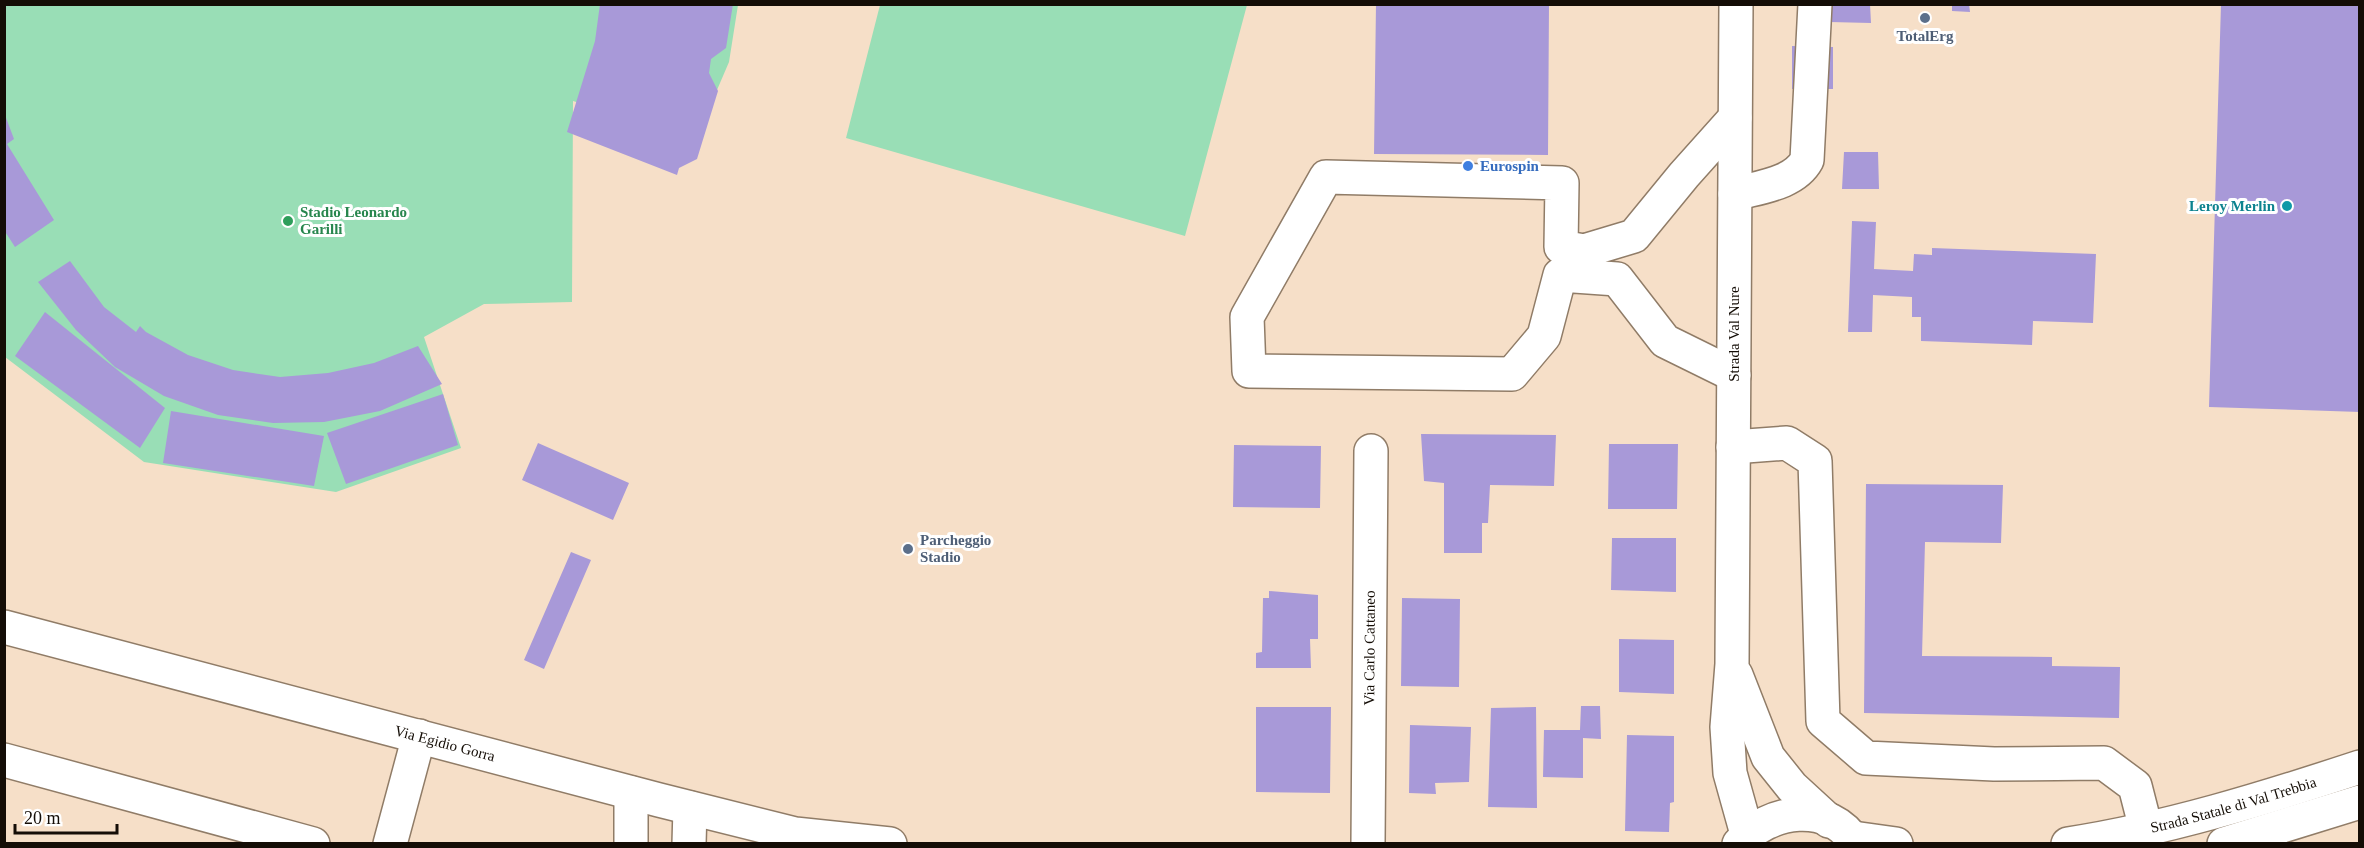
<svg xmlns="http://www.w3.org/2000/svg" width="2364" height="848" font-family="'Times New Roman',serif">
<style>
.green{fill:#99deb6}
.building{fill:#a899d8}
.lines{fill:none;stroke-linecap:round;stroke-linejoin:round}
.minor-casing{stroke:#907c67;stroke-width:36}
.major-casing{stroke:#907c67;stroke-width:36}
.minor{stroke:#fff;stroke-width:33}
.major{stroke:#fff;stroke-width:33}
.service-dot{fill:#5c6f8a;stroke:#fff;stroke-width:2}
.shop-dot{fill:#3f7fe0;stroke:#fff;stroke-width:2}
.culture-dot{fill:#0f9aa8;stroke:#fff;stroke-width:2}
.leisure-dot{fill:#2e9e5b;stroke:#fff;stroke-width:2}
.labels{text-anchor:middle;stroke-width:6;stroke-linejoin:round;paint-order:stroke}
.service-label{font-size:15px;font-weight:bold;fill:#4e5e75;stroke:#fff}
.shop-label{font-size:15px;font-weight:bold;fill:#366cbe;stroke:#fff;text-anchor:start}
.culture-label{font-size:15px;font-weight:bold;fill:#0d838f;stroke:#fff;text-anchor:end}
.leisure-label{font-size:15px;font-weight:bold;fill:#27864d;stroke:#fff;text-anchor:start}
.street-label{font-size:15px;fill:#140d06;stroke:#fff}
</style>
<rect width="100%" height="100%" fill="#f6dfc8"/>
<!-- green -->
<path class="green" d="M 4,5 L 738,5 L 729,62 L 696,139 L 573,101 L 572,302 L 484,304 L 424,337 L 461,448 L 336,492 L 144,462 L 5,357 Z
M 880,5 L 1247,5 L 1185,236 L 846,138 Z"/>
<!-- building -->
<path class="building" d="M 600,4 L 733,4 L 726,48 L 711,59 L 709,73 L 718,91 L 697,159 L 679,168 L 677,175 L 567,132 L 595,41 Z
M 1376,4 L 1549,4 L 1548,155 L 1374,154 Z
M 1830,4 L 1870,4 L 1871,23 L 1830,22 Z
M 1952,4 L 1969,4 L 1970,12 L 1952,11 Z
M 2221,4 L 2360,4 L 2360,412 L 2209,407 Z
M 1792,46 L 1833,47 L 1833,89 L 1792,89 Z
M 5,115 L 14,139 L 7,144 L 54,220 L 15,247 L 4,230 Z
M 1844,152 L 1878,152 L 1879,189 L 1842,189 Z
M 1852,221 L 1876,222 L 1874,269 L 1913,271 L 1914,254 L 1932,255 L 1932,248 L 2096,254 L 2093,323 L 2033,321 L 2032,345 L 1921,341 L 1921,317 L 1912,317 L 1912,297 L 1873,295 L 1872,332 L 1848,332 Z
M 70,261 L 104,307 L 136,332 L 140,326 L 146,332 L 188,355 L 233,370 L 280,377 L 328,373 L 374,363 L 418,346 L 442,384 L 380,411 L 324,422 L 273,423 L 218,415 L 164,396 L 115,367 L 76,330 L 38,282 Z
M 45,312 L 165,408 L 140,448 L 15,356 Z
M 443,394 L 458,445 L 346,484 L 327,433 Z
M 171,411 L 324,436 L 314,486 L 163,463 Z
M 1421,434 L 1556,435 L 1554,486 L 1490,485 L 1488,523 L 1482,523 L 1482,553 L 1444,553 L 1444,483 L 1424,481 Z
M 538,443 L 629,483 L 613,520 L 522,480 Z
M 1609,444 L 1678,444 L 1677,509 L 1608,509 Z
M 1234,445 L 1321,446 L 1320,508 L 1233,507 Z
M 1866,484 L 2003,485 L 2001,543 L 1925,542 L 1922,656 L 2052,657 L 2052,666 L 2120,667 L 2119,718 L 1864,713 Z
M 1612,538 L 1676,538 L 1676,592 L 1611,590 Z
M 571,552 L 591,560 L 544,669 L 524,660 Z
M 1269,591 L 1318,595 L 1318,639 L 1310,639 L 1311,668 L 1256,668 L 1256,653 L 1262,652 L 1263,598 L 1269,598 Z
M 1402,598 L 1460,599 L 1459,687 L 1401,686 Z
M 1619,639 L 1674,640 L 1674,694 L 1619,692 Z
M 1581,706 L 1600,706 L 1601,739 L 1583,738 L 1583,778 L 1543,777 L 1544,730 L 1580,730 Z
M 1256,707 L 1331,707 L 1330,793 L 1256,792 Z
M 1536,707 L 1537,808 L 1488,807 L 1491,708 Z
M 1410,725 L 1471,727 L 1469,782 L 1435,783 L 1436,794 L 1409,793 Z
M 1627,735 L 1674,736 L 1674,802 L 1670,803 L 1669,832 L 1625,831 Z"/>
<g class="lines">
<defs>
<g id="minor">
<path d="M 1735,194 C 1759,187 1794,184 1807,160 L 1815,4"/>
<path d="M 1734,375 L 1665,341 L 1617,279 L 1560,275 L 1544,336 L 1512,374 L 1249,371 L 1247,317 L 1326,177 L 1562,183 L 1561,247 L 1584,251 L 1634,236 L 1684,175 L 1735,118"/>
<path d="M 1733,447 L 1787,443 L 1815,461 L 1823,721 L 1866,758 L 1994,764 L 2104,763 L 2135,786 L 2146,829"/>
<path id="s1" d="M 4,627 L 659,800 L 795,834 L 890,844"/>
<path d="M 4,760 L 313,844"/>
<path d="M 390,844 L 419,736"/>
<path d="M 631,844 L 631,793"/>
<path d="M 689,844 L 690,808"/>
<path id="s2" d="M 1368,844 L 1371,451"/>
</g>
<g id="major">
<path d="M 1736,4 L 1732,664 L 1727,727 L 1730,773 L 1747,834"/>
<path d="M 1736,675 L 1768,757 L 1792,787 L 1829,821"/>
<path d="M 1853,838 L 1896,844"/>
<path d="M 1739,844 C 1768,809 1830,800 1856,844"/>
<path id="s3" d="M 2068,844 C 2166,829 2266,798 2360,767"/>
<path d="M 2224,844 L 2360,802"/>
</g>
</defs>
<!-- minor casing -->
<use href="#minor" class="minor-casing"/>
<!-- major casing -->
<use href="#major" class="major-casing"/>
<!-- minor -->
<use href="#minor" class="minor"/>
<!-- major -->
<use href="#major" class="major"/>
</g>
<!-- markers -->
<g class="service-dot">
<circle cx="1925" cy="18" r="6"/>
<circle cx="908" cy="549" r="6"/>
</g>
<circle class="shop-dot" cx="1468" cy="166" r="6"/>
<circle class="culture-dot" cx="2287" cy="206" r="6"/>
<circle class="leisure-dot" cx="288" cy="221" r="6"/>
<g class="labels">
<!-- service labels -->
<g class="service-label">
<text x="1925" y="41">TotalErg</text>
<text x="920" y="545" text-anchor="start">Parcheggio<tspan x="920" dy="17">Stadio</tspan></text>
</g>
<!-- shop labels -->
<g class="shop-label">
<text x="1480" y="171">Eurospin</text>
</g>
<!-- culture labels -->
<g class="culture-label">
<text x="2275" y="211">Leroy Merlin</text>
</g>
<!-- leisure labels -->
<g class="leisure-label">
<text x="300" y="217">Stadio Leonardo<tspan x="300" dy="17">Garilli</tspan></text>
</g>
<!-- street labels -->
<g class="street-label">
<text transform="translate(1734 334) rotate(-90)" y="5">Strada Val Nure</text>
<text dy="5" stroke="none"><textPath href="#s2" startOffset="196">Via Carlo Cattaneo</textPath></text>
<text dy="5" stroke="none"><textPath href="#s1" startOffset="456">Via Egidio Gorra</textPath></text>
<text dy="5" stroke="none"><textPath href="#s3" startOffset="170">Strada Statale di Val Trebbia</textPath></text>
</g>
</g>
<!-- border -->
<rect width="2364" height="848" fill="none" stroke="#140d06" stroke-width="12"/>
<!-- scale -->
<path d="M15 824v9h102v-9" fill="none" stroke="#140d06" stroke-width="3"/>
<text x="24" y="824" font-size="18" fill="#140d06" stroke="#ffffff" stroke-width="4.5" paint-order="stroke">20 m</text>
</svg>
